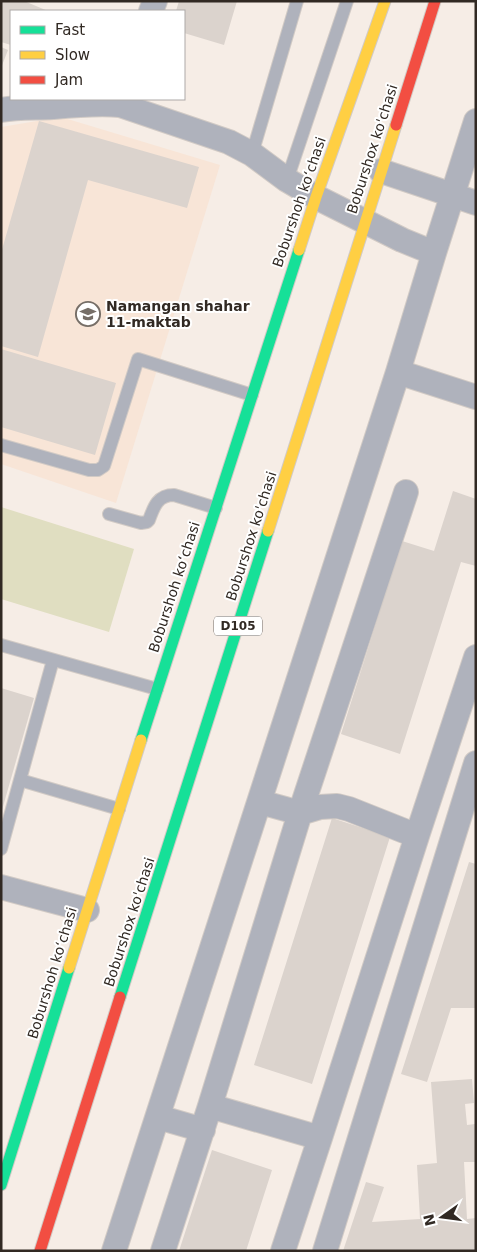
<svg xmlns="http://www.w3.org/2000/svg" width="477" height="1252" font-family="'DejaVu Sans',sans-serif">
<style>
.built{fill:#f8e5d7}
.green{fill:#e0dec1}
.building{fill:#dbd3cd}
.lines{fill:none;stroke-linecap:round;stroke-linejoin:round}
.lane-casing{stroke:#d1cac5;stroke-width:14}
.street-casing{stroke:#d1cac5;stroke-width:26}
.fast-casing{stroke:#d1cac5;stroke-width:13}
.slow-casing{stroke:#d1cac5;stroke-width:13}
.jam-casing{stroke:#d1cac5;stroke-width:13}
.lane{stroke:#afb2bc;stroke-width:12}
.street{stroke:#afb2bc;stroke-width:24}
.fast{stroke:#16e098;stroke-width:11}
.slow{stroke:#ffcf43;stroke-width:11}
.jam{stroke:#f24e42;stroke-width:11}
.labels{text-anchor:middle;stroke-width:4;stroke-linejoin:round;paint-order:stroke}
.shield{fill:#fff;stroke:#6f6965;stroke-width:1}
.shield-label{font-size:12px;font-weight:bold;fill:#312923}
.street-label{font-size:14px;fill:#312923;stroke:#fff}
.poi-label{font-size:14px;font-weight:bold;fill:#312923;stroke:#fff;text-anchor:start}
</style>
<rect width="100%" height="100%" fill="#f6ede6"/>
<!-- built -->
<path class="built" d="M 61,117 L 220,165 L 116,503 L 1,464 L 1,127 Z"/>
<!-- green -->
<path class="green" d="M 1,507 L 134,549 L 109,632 L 1,599 Z"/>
<!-- building -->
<path class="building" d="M 1,1 L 24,1 L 48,11 L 11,11 L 11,45 L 1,42 Z
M 179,1 L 237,1 L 224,45 L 184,33 L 184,11 L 176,11 Z
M 1,47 L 8,50 L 1,68 Z
M 39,121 L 199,167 L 187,208 L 88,180 L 38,357 L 1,346 L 1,253 Z
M 1,349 L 116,383 L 95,455 L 1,427 Z
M 453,491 L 476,499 L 476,566 L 461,562 L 400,754 L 341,734 L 402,541 L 434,551 Z
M 1,688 L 34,698 L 2,810 L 1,810 Z
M 332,818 L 390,837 L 312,1084 L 254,1065 Z
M 469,862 L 476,864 L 476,1008 L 451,1008 L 427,1082 L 401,1074 Z
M 472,1079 L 474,1103 L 465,1104 L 467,1125 L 475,1124 L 476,1162 L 464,1162 L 467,1219 L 476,1218 L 476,1251 L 343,1251 L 366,1182 L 384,1187 L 372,1222 L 420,1219 L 417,1165 L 437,1163 L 431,1082 Z
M 212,1150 L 272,1170 L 246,1251 L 179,1251 Z"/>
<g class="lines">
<defs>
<path id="lane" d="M 252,154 L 297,1
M 287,180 L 347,1
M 1,445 L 89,470 L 98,470 L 104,466 L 138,359 L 252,395
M 109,514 L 141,523 L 147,522 L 149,520 C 154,506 158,495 174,495 L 216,508
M 1,645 L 157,689
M 20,780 L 119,809
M 1,849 L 53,660"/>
<path id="street" d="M 151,11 L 155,1
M 1,110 C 18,107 35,108 53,107 C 75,105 98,103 120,105 L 229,142 L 252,154 L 287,180 L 316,197 L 402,240 L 434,253 L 398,372 L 476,397
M 381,171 L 476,203
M 434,253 L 476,121
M 417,836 L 476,657
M 1,887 L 87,910
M 210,1106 L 320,1138 L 417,836 L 349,809 L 337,806 L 320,807 L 300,813 L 260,802
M 158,1117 L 203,1130
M 114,1251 C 211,959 303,665 398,372
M 163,1251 L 210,1106 L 300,813 L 406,492
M 283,1251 L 320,1138
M 325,1251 L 476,763"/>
<path id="fast" d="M 141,740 L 299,250
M 120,997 L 268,531
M 1,1185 L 69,968"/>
<path id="slow" d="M 299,250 L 316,197 L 385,1
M 268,531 L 396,125
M 69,968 L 141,740"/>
<path id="jam" d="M 396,125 L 435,1
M 40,1251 L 120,997"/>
</defs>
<!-- lane casing -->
<use href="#lane" class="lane-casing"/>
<!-- street casing -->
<use href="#street" class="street-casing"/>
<!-- fast casing -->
<use href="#fast" class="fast-casing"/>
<!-- slow casing -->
<use href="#slow" class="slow-casing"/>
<!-- jam casing -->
<use href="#jam" class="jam-casing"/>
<!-- lane -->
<use href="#lane" class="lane"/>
<!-- street -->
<use href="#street" class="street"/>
<!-- fast -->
<use href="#fast" class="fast"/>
<!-- slow -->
<use href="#slow" class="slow"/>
<!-- jam -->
<use href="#jam" class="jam"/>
</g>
<!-- icons -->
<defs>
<symbol id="school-ring" viewBox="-11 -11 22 22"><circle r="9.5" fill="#fff" stroke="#766e67" stroke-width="1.5"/><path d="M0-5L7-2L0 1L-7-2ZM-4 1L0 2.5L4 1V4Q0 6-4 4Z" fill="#766e67"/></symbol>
</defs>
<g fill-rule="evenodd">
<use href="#school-ring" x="74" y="300" width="28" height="28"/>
</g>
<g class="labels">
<!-- shield labels -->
<rect class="shield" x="214" y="616.5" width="48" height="19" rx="4"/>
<g class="shield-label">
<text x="238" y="630">D105</text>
</g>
<!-- street labels -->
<g class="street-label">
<text transform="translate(372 149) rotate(-72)" y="5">Boburshox ko'chasi</text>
<text transform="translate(299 202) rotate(-71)" y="5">Boburshoh koʻchasi</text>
<text transform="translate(251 536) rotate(-72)" y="5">Boburshox ko'chasi</text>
<text transform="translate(174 587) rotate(-72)" y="5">Boburshoh koʻchasi</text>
<text transform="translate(129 922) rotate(-72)" y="5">Boburshox ko'chasi</text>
<text transform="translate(52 973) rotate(-73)" y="5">Boburshoh koʻchasi</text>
</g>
<!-- poi labels -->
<g class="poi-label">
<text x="106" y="311">Namangan shahar<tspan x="106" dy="16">11-maktab</tspan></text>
</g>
</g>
<!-- border -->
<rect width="477" height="1252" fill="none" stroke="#312923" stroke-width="5"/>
<!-- legend -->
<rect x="10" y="10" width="175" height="90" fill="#ffffff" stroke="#ada9a7"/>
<rect x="20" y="26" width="25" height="8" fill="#16e098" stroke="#ada9a7"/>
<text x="55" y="35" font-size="15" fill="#312923">Fast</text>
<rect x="20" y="51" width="25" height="8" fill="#ffcf43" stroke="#ada9a7"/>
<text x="55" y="60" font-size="15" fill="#312923">Slow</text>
<rect x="20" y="76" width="25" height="8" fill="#f24e42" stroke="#ada9a7"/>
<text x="55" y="85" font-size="15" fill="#312923">Jam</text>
<!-- north arrow -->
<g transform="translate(442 1217) rotate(256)" stroke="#ffffff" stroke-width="4" paint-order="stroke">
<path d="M0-4L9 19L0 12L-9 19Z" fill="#312923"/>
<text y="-8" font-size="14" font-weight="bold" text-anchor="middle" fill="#312923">N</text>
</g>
</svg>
